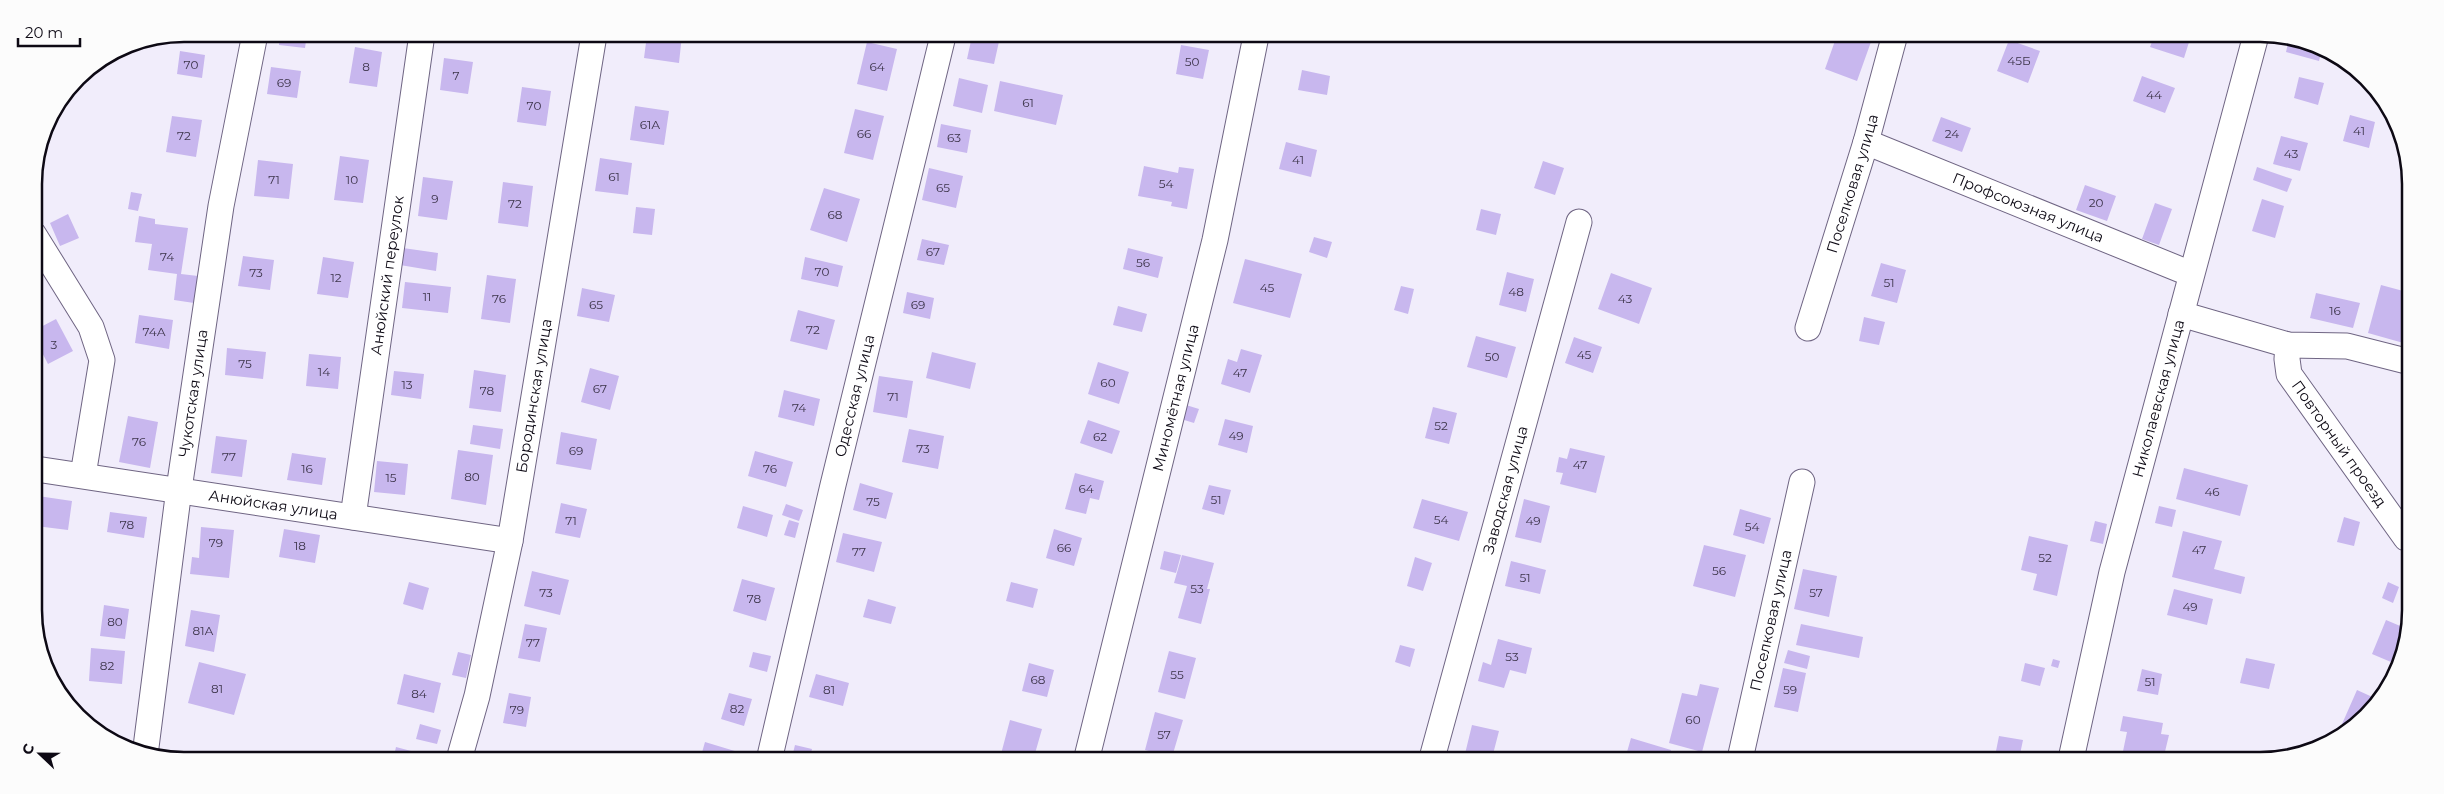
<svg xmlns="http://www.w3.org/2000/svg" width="2444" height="794" font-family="Montserrat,sans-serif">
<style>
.building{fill:#c8b7ee}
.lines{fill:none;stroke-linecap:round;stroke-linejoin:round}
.minor-casing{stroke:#6f6583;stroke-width:27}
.minor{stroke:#fff;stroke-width:25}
.labels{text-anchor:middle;stroke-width:4;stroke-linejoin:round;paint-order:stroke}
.number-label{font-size:12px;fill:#3c344a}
.street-label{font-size:15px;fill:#0d0914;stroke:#fcfcfc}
.rim{fill:none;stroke:#0d0914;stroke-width:2.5}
</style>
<rect width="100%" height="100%" fill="#f1edfb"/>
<!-- building -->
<path class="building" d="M 280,34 L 307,34 L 305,48 L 279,45 Z
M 529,35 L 556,35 L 554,43 L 528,38 Z
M 647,35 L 682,35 L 679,63 L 644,58 Z
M 972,36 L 1000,37 L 994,64 L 967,59 Z
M 1836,38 L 1872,39 L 1857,81 L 1825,69 Z
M 2153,39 L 2190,39 L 2184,58 L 2150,47 Z
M 2289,39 L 2299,39 L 2322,49 L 2319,61 L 2286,52 Z
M 2009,40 L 2040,51 L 2028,83 L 1997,71 Z
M 867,42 L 897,49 L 887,91 L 857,84 Z
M 1181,45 L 1209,50 L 1203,79 L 1176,74 Z
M 355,47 L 382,52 L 377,87 L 349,83 Z
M 180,51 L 205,55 L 202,78 L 177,74 Z
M 444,58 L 473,62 L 468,94 L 440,90 Z
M 271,67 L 301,71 L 297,98 L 267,94 Z
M 1302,70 L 1330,76 L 1327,95 L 1298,90 Z
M 2142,76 L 2175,88 L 2165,113 L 2133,101 Z
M 2299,77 L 2324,83 L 2318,105 L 2294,98 Z
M 959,78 L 988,85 L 982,113 L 953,106 Z
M 1000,81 L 1063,95 L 1056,125 L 994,111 Z
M 522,87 L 551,91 L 546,126 L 517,122 Z
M 635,106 L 669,111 L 664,145 L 630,140 Z
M 855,109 L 884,116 L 873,160 L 844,153 Z
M 2350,115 L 2375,122 L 2369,148 L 2343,141 Z
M 172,116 L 202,120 L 196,157 L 166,152 Z
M 1941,117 L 1971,128 L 1962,152 L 1932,141 Z
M 941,124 L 971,130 L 967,153 L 937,147 Z
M 2281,136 L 2308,143 L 2300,171 L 2273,164 Z
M 1286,142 L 1317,150 L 1311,177 L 1279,169 Z
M 340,156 L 369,160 L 363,203 L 334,200 Z
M 600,158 L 632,163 L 628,195 L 595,191 Z
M 258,160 L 293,164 L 289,199 L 254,196 Z
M 1543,161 L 1564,168 L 1555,195 L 1534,188 Z
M 1144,166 L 1178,173 L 1179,167 L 1194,169 L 1187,209 L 1171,206 L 1172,202 L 1138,196 Z
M 2257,167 L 2292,179 L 2287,192 L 2253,180 Z
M 929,168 L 963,176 L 956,208 L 922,200 Z
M 423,177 L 453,181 L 447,220 L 418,216 Z
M 503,182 L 533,186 L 528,227 L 498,223 Z
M 2085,185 L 2116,196 L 2107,221 L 2076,210 Z
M 824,188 L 860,199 L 847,242 L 810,230 Z
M 131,192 L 142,194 L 138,211 L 128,209 Z
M 2262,199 L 2284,206 L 2275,238 L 2252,231 Z
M 2155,203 L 2172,209 L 2159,245 L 2142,239 Z
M 636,207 L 655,209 L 652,235 L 633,233 Z
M 1481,209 L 1501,214 L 1496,235 L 1476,230 Z
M 68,214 L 79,238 L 60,246 L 50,223 Z
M 139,216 L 155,219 L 155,224 L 188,228 L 181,274 L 198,276 L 194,303 L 174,300 L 177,274 L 148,270 L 152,244 L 135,242 Z
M 1314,237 L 1332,242 L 1327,258 L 1309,252 Z
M 922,239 L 949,245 L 944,265 L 917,260 Z
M 403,248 L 438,253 L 436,271 L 400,265 Z
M 1128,248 L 1163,257 L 1158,278 L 1123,269 Z
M 243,256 L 274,260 L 270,290 L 238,286 Z
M 323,257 L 354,262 L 348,298 L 317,294 Z
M 805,257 L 843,266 L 838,287 L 801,279 Z
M 1245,259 L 1302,274 L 1290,318 L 1233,303 Z
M 1881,263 L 1906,270 L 1897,303 L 1871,296 Z
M 1507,272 L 1534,279 L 1526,312 L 1499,305 Z
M 1611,273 L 1652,288 L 1639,324 L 1598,309 Z
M 487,275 L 516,279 L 510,323 L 481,319 Z
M 405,282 L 451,287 L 448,313 L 402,308 Z
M 2381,285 L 2407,292 L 2407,344 L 2368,333 Z
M 1401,286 L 1414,289 L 1408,314 L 1394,310 Z
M 582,288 L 615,295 L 609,322 L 577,316 Z
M 907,292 L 934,298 L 930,319 L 903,313 Z
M 2316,293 L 2360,303 L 2353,328 L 2310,318 Z
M 1118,306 L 1147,314 L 1142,332 L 1113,325 Z
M 798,310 L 835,320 L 827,350 L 790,341 Z
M 139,315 L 173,320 L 169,349 L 135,343 Z
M 1864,317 L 1885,322 L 1879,345 L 1859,341 Z
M 56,319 L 73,351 L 48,364 L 35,339 L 35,330 Z
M 1476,336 L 1516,347 L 1507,378 L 1467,367 Z
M 1574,337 L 1602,347 L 1593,373 L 1565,363 Z
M 227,348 L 266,352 L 263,379 L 225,375 Z
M 1241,349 L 1262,355 L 1250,393 L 1221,384 L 1228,359 L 1237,362 Z
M 932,352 L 976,363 L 970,389 L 926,378 Z
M 309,354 L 341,357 L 338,389 L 306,386 Z
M 1098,362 L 1129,372 L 1119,404 L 1088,394 Z
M 590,368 L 619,376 L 610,410 L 581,402 Z
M 474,370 L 506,375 L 501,412 L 469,408 Z
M 394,371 L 424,374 L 421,399 L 391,395 Z
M 879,376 L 913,381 L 907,418 L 873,412 Z
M 784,390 L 820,399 L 814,426 L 778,417 Z
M 1186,405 L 1199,409 L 1194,423 L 1181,419 Z
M 1433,407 L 1457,413 L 1449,444 L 1425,438 Z
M 128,416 L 158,422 L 150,468 L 119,462 Z
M 1225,419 L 1253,426 L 1247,453 L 1218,445 Z
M 1088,420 L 1120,431 L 1112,454 L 1080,443 Z
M 473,425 L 503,429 L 500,449 L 470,444 Z
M 909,429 L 944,436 L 938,469 L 902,462 Z
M 561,432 L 597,439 L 591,470 L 556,464 Z
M 216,436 L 247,440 L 242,477 L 211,473 Z
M 1570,448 L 1605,456 L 1596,493 L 1560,484 L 1563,473 L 1556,472 L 1559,457 L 1567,459 Z
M 458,450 L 493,455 L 486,505 L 451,499 Z
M 755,451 L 793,462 L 786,487 L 748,476 Z
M 292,453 L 326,458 L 322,485 L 287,480 Z
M 377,461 L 408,464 L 405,495 L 374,492 Z
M 2184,468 L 2248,485 L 2240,516 L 2176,499 Z
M 1075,473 L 1104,481 L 1099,500 L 1090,498 L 1086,514 L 1065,509 Z
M 860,483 L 893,493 L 886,519 L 853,510 Z
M 1209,485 L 1231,490 L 1224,515 L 1202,509 Z
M 38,496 L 72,501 L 68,530 L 36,526 Z
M 1422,499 L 1468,512 L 1459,541 L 1413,528 Z
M 1524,499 L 1550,506 L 1541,543 L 1515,537 Z
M 561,503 L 587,509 L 580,538 L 555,533 Z
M 786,504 L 803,510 L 799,521 L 782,515 Z
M 743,506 L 773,515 L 767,537 L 737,528 Z
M 2159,506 L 2176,510 L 2172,527 L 2155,523 Z
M 1740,509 L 1771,518 L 1764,544 L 1733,535 Z
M 110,512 L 147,517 L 144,538 L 107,532 Z
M 2344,517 L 2360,522 L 2354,546 L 2337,542 Z
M 789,520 L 799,523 L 795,538 L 784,535 Z
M 2095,521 L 2107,524 L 2103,544 L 2090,541 Z
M 201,527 L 234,530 L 229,578 L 190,574 L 192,557 L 199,558 Z
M 284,529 L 320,535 L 315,563 L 279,557 Z
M 1054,529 L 1082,538 L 1074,566 L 1046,558 Z
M 2183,531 L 2222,541 L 2214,569 L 2245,577 L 2241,594 L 2172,577 Z
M 843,533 L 882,542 L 874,572 L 836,562 Z
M 2029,536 L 2068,545 L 2057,596 L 2033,590 L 2037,574 L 2021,570 Z
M 1704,545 L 1746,555 L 1735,597 L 1693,586 Z
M 1164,551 L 1181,555 L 1176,573 L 1160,569 Z
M 1182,555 L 1214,563 L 1207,589 L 1210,589 L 1201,624 L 1178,618 L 1187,586 L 1174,583 Z
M 1415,557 L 1432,563 L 1423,591 L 1407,586 Z
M 1511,561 L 1546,570 L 1540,594 L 1505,586 Z
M 1803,569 L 1837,576 L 1829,617 L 1794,609 Z
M 532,571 L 569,580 L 560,615 L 524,606 Z
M 742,579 L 775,588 L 766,621 L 733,611 Z
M 409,582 L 429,588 L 423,610 L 403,604 Z
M 1011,582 L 1038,589 L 1033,608 L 1006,601 Z
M 2388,582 L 2399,587 L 2393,603 L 2382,598 Z
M 2174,589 L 2213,599 L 2207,625 L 2167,615 Z
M 868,599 L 896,607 L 891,624 L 863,617 Z
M 104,605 L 129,609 L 125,639 L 100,636 Z
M 191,610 L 220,615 L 214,652 L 185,646 Z
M 2386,620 L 2405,628 L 2405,649 L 2403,654 L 2396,651 L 2391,662 L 2372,654 Z
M 525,624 L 547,628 L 540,662 L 518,658 Z
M 1801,624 L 1863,637 L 1859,658 L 1796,645 Z
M 1498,639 L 1532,648 L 1526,674 L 1510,670 L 1504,688 L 1478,681 L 1483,662 L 1491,665 Z
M 1400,645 L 1415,649 L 1410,667 L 1395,662 Z
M 91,648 L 125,651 L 122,684 L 89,681 Z
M 1788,650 L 1810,656 L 1807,669 L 1784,663 Z
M 1169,651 L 1196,658 L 1185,699 L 1158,692 Z
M 458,652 L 471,655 L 466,678 L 452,675 Z
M 753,652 L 771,656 L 767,672 L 749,667 Z
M 2246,658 L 2275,664 L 2269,689 L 2240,683 Z
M 2053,659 L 2060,661 L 2058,668 L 2051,666 Z
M 199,662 L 246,674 L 234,715 L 188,703 Z
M 1029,663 L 1054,670 L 1047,697 L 1022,691 Z
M 2025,663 L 2045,668 L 2040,686 L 2021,681 Z
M 1783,668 L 1806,673 L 1798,712 L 1774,707 Z
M 2142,669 L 2162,674 L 2158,695 L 2137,691 Z
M 404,674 L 441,683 L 434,713 L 397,704 Z
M 816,674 L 849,683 L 843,706 L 809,697 Z
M 1700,684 L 1719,688 L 1702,752 L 1669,743 L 1682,693 L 1697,696 Z
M 2357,690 L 2379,700 L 2352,729 L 2342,724 Z
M 509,693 L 531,697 L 526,727 L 503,723 Z
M 729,693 L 752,699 L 744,726 L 721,719 Z
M 1155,712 L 1183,720 L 1172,757 L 1145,750 Z
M 2123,716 L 2163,723 L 2161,734 L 2169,735 L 2163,760 L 2126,760 L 2126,757 L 2122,756 L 2127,732 L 2120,731 Z
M 1010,720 L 1042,729 L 1034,757 L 1013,757 L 1001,754 Z
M 420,724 L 441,730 L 437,744 L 416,739 Z
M 1472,725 L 1499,731 L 1492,758 L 1464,758 Z
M 1999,736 L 2023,740 L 2019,759 L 1995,756 Z
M 1631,738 L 1671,750 L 1668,759 L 1633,758 L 1634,754 L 1627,752 Z
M 705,742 L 738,752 L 737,756 L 701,756 Z
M 795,745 L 812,749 L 810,757 L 792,757 Z
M 396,747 L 426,755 L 426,756 L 394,756 Z
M 1761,752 L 1787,758 L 1787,759 L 1759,759 Z"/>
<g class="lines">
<defs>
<g id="minor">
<path id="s1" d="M 1866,142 L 2191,274"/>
<path d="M 34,235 L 91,327 L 102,360 L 83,475"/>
<path d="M 2181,314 L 2288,345 L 2347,346 L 2406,361"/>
<path id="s2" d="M 1808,328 L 1866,142 L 1894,38"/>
<path id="s3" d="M 2288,345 L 2287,359 L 2289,374 L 2406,538"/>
<path id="s4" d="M 36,469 L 510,541"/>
<path id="s5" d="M 353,517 L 422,34"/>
<path id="s6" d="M 145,755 L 179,489 L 221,206 L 255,34"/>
<path id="s7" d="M 460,756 L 477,696 L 510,541 L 594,35"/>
<path id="s8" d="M 770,756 L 833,485 L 943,36"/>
<path id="s9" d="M 1087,757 L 1215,240 L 1256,36"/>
<path id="s10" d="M 1432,758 L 1579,222"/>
<path id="s11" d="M 1740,759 L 1802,482"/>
<path id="s12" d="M 2071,759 L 2112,572 L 2255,39"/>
</g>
</defs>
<!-- minor casing -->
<use href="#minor" class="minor-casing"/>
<!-- minor -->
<use href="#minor" class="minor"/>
</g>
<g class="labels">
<!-- number labels -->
<g class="number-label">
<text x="2019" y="65">45Б</text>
<text x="1192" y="66">50</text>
<text x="191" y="69">70</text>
<text x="366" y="71">8</text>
<text x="877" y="71">64</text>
<text x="456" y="80">7</text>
<text x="284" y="87">69</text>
<text x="2154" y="99">44</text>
<text x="1028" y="107">61</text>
<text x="534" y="110">70</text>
<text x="650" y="129">61А</text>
<text x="2359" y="135">41</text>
<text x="864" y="138">66</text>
<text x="1952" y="138">24</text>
<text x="184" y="140">72</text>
<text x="954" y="142">63</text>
<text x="2291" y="158">43</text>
<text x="1298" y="164">41</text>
<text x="614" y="181">61</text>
<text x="274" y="184">71</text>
<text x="352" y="184">10</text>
<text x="1166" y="188">54</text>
<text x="943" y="192">65</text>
<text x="435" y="203">9</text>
<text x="2096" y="207">20</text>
<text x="515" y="208">72</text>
<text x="835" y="219">68</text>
<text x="933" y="256">67</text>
<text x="167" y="261">74</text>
<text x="1143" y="267">56</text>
<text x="822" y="276">70</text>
<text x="256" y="277">73</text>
<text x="336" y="282">12</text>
<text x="1889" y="287">51</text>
<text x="1267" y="292">45</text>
<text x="1516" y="296">48</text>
<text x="427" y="301">11</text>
<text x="499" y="303">76</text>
<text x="1625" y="303">43</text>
<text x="596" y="309">65</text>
<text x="918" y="309">69</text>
<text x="2335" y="315">16</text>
<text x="813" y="334">72</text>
<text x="154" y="336">74А</text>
<text x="54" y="349">3</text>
<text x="1584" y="359">45</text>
<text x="1492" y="361">50</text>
<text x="245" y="368">75</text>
<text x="324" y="376">14</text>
<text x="1240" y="377">47</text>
<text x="1108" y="387">60</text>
<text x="407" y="389">13</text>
<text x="600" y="393">67</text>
<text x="487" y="395">78</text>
<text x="893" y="401">71</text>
<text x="799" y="412">74</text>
<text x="1441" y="430">52</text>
<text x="1236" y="440">49</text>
<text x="1100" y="441">62</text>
<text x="139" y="446">76</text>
<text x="923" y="453">73</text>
<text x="576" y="455">69</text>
<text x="229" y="461">77</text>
<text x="1580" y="469">47</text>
<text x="307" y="473">16</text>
<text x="770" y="473">76</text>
<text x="472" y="481">80</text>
<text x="391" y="482">15</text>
<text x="1086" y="493">64</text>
<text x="2212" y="496">46</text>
<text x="1216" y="504">51</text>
<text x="873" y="506">75</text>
<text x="1441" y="524">54</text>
<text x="571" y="525">71</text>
<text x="1533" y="525">49</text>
<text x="127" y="529">78</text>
<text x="1752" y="531">54</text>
<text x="216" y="547">79</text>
<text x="300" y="550">18</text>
<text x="1064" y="552">66</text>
<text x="2199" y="554">47</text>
<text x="859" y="556">77</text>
<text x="2045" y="562">52</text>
<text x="1719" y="575">56</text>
<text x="1525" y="582">51</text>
<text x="1197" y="593">53</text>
<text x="546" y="597">73</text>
<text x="1816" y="597">57</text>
<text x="754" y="603">78</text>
<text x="2190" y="611">49</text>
<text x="115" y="626">80</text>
<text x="203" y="635">81А</text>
<text x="533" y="647">77</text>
<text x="1512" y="661">53</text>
<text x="107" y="670">82</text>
<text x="1177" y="679">55</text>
<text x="1038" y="684">68</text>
<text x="2150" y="686">51</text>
<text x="217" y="693">81</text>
<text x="829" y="694">81</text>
<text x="1790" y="694">59</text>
<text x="419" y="698">84</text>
<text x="737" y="713">82</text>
<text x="517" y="714">79</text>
<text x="1693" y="724">60</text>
<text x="1164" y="739">57</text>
</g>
<!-- street labels -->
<g class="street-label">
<text dy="5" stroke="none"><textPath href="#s2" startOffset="151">Поселковая улица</textPath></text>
<text dy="5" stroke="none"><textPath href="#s1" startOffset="175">Профсоюзная улица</textPath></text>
<text dy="5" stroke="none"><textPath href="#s5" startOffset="244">Анюйский переулок</textPath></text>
<text dy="5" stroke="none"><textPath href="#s6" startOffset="365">Чукотская улица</textPath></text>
<text dy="5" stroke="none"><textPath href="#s8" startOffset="370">Одесская улица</textPath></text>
<text dy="5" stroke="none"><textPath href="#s7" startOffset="368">Бородинская улица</textPath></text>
<text dy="5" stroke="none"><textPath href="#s9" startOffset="370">Миномётная улица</textPath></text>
<text dy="5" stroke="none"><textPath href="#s12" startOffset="371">Николаевская улица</textPath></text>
<text dy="5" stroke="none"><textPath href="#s3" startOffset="115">Повторный проезд</textPath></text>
<text dy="5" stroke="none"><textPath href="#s10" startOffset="278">Заводская улица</textPath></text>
<text dy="5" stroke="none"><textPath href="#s4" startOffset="240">Анюйская улица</textPath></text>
<text dy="5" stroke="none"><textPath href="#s11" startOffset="142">Поселковая улица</textPath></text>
</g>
</g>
<!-- crop -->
<path d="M0 0H2444V794H0ZM184 42H2260A142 142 0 0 1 2402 184V610A142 142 0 0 1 2260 752H184A142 142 0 0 1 42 610V184A142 142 0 0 1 184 42Z" fill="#fcfcfc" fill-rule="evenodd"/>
<path class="rim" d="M184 42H2260A142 142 0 0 1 2402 184V610A142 142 0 0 1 2260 752H184A142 142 0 0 1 42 610V184A142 142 0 0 1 184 42Z"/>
<!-- north arrow -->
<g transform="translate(40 754) rotate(292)" stroke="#fcfcfc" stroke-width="4" paint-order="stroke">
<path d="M0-4L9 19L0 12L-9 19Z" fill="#0d0914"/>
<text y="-8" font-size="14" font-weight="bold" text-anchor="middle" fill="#0d0914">С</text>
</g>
<!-- scale -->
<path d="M18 38v8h62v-8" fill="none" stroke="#0d0914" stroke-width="2.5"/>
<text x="25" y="38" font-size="15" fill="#0d0914" stroke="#fcfcfc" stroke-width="4" paint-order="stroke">20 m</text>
</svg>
